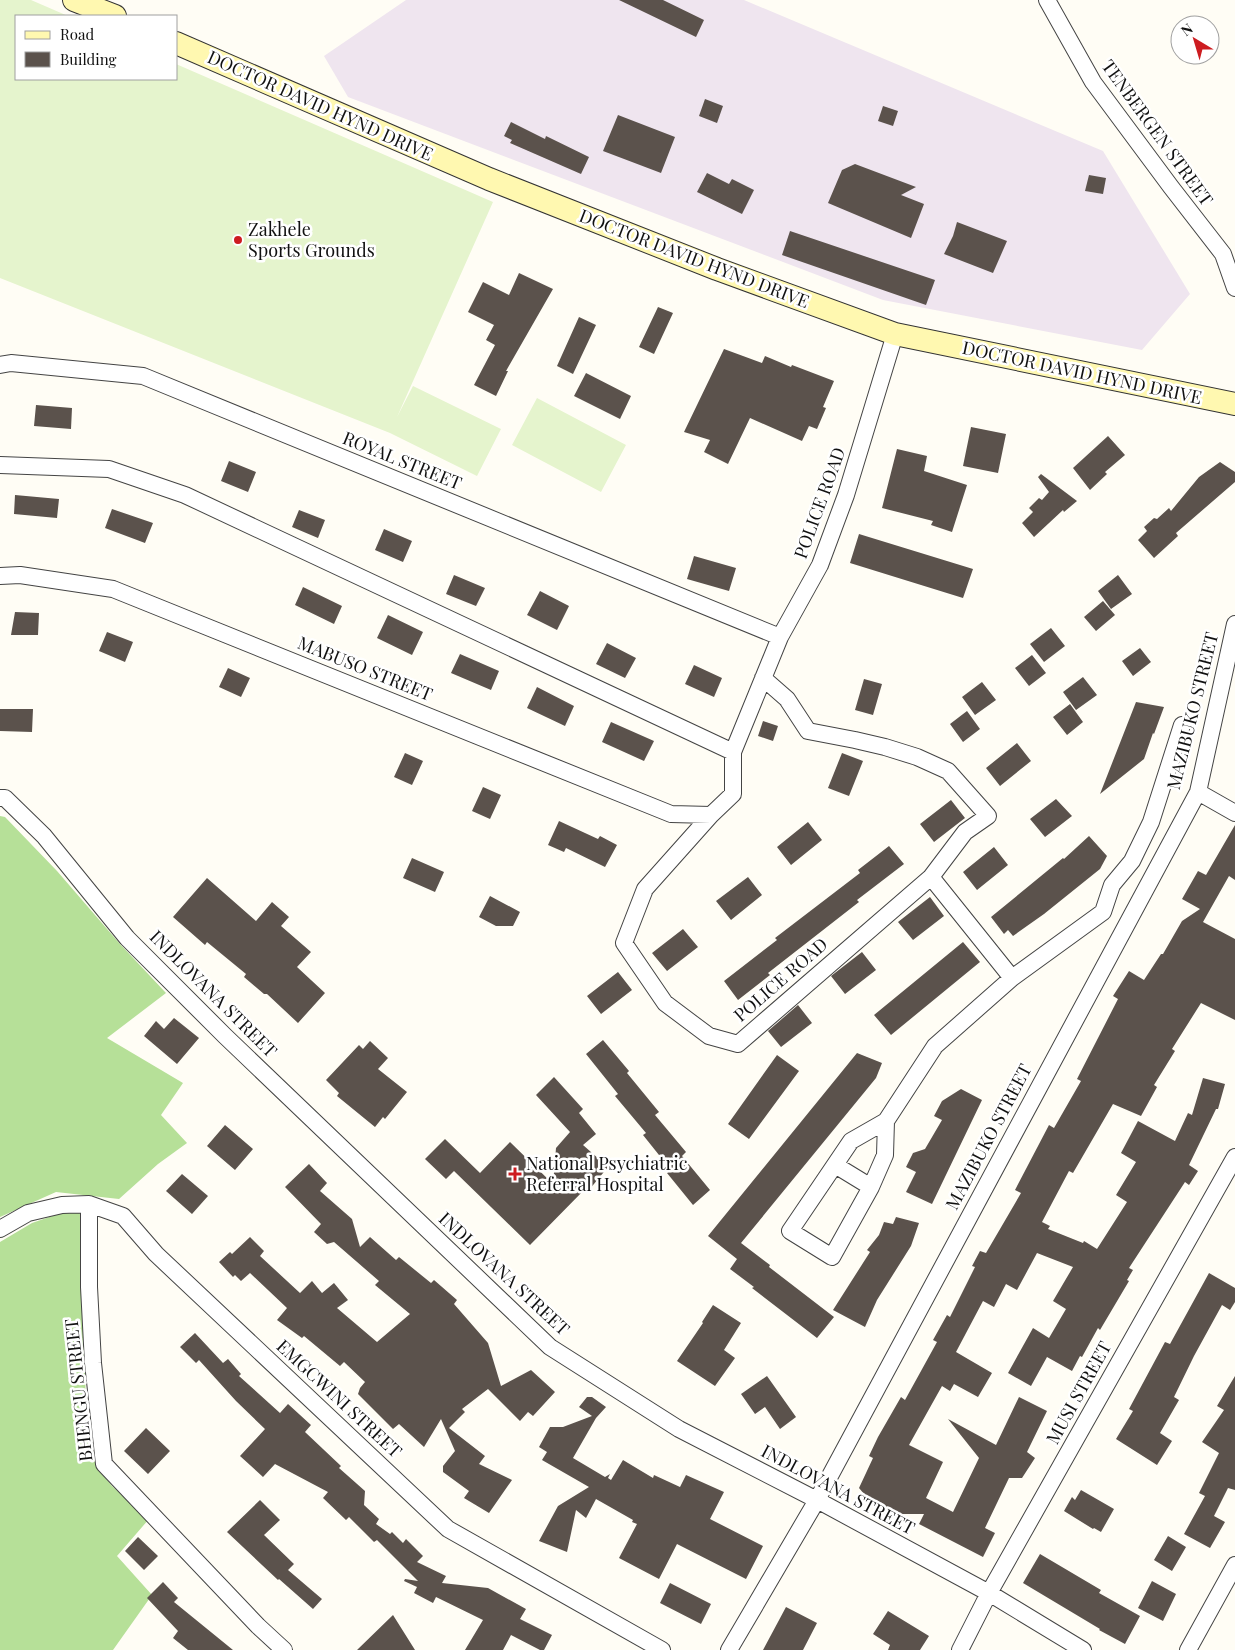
<svg xmlns="http://www.w3.org/2000/svg" width="1235" height="1650" font-family="'Playfair Display',serif">
<style>
.industrial{fill:#efe5ef}
.forest{fill:#b6e098}
.pitch{fill:#e5f4cd}
.building{fill:#5b524c}
.lines{fill:none;stroke-linecap:round;stroke-linejoin:round}
.minor-casing{stroke:#444;stroke-width:18}
.secondary-casing{stroke:#333;stroke-width:24}
.minor{stroke:#fff;stroke-width:16}
.secondary{stroke:#fff8b0;stroke-width:22}
.poi-dot{fill:#cd1c20;stroke:#fff;stroke-width:2}
.labels{text-anchor:middle;stroke-width:5;stroke-linejoin:round;paint-order:stroke}
.street-label{font-size:18px;fill:#111;stroke:#fff}
.poi-label{font-size:18px;fill:#111;stroke:#fff;text-anchor:start}
</style>
<rect width="100%" height="100%" fill="#fffdf5"/>
<!-- industrial -->
<path class="industrial" d="M 406,0 L 744,0 L 1103,151 L 1190,294 L 1142,350 L 883,300 L 348,97 L 324,56 Z"/>
<!-- forest -->
<path class="forest" d="M 0,816 L 5,817 L 57,871 L 120,944 L 166,993 L 107,1038 L 183,1083 L 161,1115 L 187,1143 L 158,1164 L 119,1199 L 56,1192 L 0,1217 Z
M 83,1211 L 86,1428 L 96,1466 L 112,1486 L 149,1519 L 117,1556 L 152,1595 L 113,1650 L 0,1650 L 0,1242 L 32,1223 L 61,1213 Z"/>
<!-- pitch -->
<path class="pitch" d="M 0,0 L 31,0 L 68,16 L 16,16 L 16,79 L 176,79 L 176,64 L 493,202 L 397,417 L 413,386 L 501,429 L 477,476 L 390,433 L 0,278 Z
M 537,398 L 626,445 L 601,492 L 512,445 Z"/>
<!-- building -->
<path class="building" d="M 619,0 L 663,0 L 704,20 L 696,37 Z
M 705,99 L 723,106 L 717,123 L 699,116 Z
M 883,106 L 898,111 L 893,126 L 878,121 Z
M 618,115 L 675,137 L 661,173 L 603,151 Z
M 511,122 L 545,139 L 546,136 L 589,157 L 581,174 L 510,143 L 512,140 L 504,136 Z
M 855,164 L 916,187 L 901,195 L 924,204 L 911,238 L 828,203 L 842,170 Z
M 707,173 L 729,184 L 732,179 L 754,190 L 742,214 L 697,192 Z
M 1089,175 L 1106,178 L 1103,194 L 1085,191 Z
M 957,222 L 1007,241 L 993,273 L 944,254 L 953,236 Z
M 790,231 L 935,280 L 926,305 L 782,255 Z
M 519,273 L 553,289 L 506,371 L 508,371 L 496,396 L 474,385 L 495,345 L 486,340 L 494,325 L 468,312 L 483,282 L 509,295 Z
M 658,307 L 673,313 L 654,354 L 639,347 Z
M 579,317 L 596,325 L 573,374 L 557,366 Z
M 724,349 L 762,363 L 765,356 L 791,367 L 792,365 L 834,381 L 823,407 L 826,408 L 817,429 L 809,426 L 802,441 L 750,418 L 728,464 L 704,452 L 710,440 L 684,432 Z
M 586,373 L 631,396 L 620,419 L 574,396 Z
M 36,405 L 72,408 L 71,429 L 34,426 Z
M 971,427 L 1006,434 L 998,473 L 963,466 Z
M 1108,436 L 1125,455 L 1105,472 L 1107,474 L 1090,490 L 1073,468 Z
M 897,449 L 927,456 L 924,471 L 967,485 L 952,532 L 931,525 L 933,521 L 882,508 Z
M 229,461 L 256,472 L 248,492 L 221,481 Z
M 1220,462 L 1235,472 L 1235,482 L 1176,533 L 1178,536 L 1154,558 L 1138,540 L 1147,531 L 1144,527 L 1154,518 L 1157,519 L 1169,508 L 1171,511 L 1199,477 Z
M 1041,474 L 1077,501 L 1064,512 L 1063,510 L 1034,537 L 1022,523 L 1033,512 L 1029,508 L 1039,498 L 1042,500 L 1049,492 L 1038,477 Z
M 15,495 L 59,499 L 57,518 L 14,514 Z
M 112,509 L 153,523 L 145,543 L 105,528 Z
M 299,510 L 325,520 L 318,538 L 292,527 Z
M 384,529 L 412,541 L 403,562 L 375,550 Z
M 859,534 L 973,569 L 963,598 L 850,563 Z
M 694,556 L 736,568 L 729,591 L 687,579 Z
M 454,575 L 485,588 L 476,606 L 446,594 Z
M 1118,575 L 1132,594 L 1111,609 L 1098,591 Z
M 303,587 L 342,606 L 334,624 L 295,605 Z
M 540,591 L 569,606 L 557,630 L 527,615 Z
M 1103,601 L 1115,615 L 1096,631 L 1084,617 Z
M 15,612 L 39,613 L 38,635 L 11,635 Z
M 388,615 L 423,632 L 412,655 L 377,638 Z
M 1051,628 L 1065,646 L 1044,662 L 1030,644 Z
M 107,632 L 133,642 L 125,662 L 99,651 Z
M 607,643 L 636,658 L 625,678 L 596,664 Z
M 1140,648 L 1151,662 L 1133,676 L 1122,661 Z
M 460,654 L 499,671 L 491,690 L 451,673 Z
M 1032,655 L 1046,673 L 1029,686 L 1015,668 Z
M 694,665 L 722,678 L 714,697 L 685,684 Z
M 228,668 L 250,678 L 241,697 L 219,687 Z
M 1083,677 L 1097,695 L 1076,710 L 1063,692 Z
M 864,679 L 882,684 L 873,715 L 855,710 Z
M 982,682 L 996,700 L 975,715 L 962,697 Z
M 537,687 L 574,706 L 565,726 L 527,708 Z
M 1136,702 L 1164,707 L 1154,734 L 1153,733 L 1144,759 L 1100,794 Z
M 1070,704 L 1083,722 L 1067,735 L 1053,717 Z
M 0,709 L 33,709 L 32,732 L 0,731 Z
M 967,711 L 980,729 L 963,742 L 950,724 Z
M 763,721 L 778,726 L 773,741 L 758,736 Z
M 611,722 L 654,741 L 644,761 L 602,742 Z
M 1017,743 L 1031,761 L 1000,786 L 986,768 Z
M 405,753 L 423,761 L 412,785 L 394,777 Z
M 842,753 L 863,761 L 849,796 L 828,788 Z
M 483,787 L 501,795 L 490,819 L 472,811 Z
M 1056,799 L 1072,816 L 1045,837 L 1030,819 Z
M 951,800 L 965,818 L 934,842 L 920,824 Z
M 559,821 L 598,839 L 600,836 L 617,845 L 605,867 L 566,848 L 564,852 L 548,845 Z
M 808,822 L 822,840 L 791,865 L 777,847 Z
M 1235,825 L 1235,880 L 1229,876 L 1203,922 L 1235,939 L 1235,1020 L 1201,1003 L 1172,1049 L 1175,1051 L 1154,1085 L 1157,1087 L 1141,1116 L 1113,1104 L 1073,1173 L 1069,1171 L 1042,1222 L 1050,1226 L 1048,1229 L 1083,1243 L 1084,1241 L 1097,1249 L 1127,1202 L 1116,1195 L 1136,1162 L 1121,1153 L 1138,1121 L 1175,1141 L 1188,1113 L 1192,1115 L 1203,1078 L 1225,1084 L 1218,1109 L 1216,1109 L 1189,1165 L 1198,1171 L 1189,1185 L 1185,1182 L 1129,1268 L 1133,1270 L 1127,1280 L 1129,1281 L 1100,1330 L 1098,1328 L 1082,1357 L 1080,1356 L 1072,1371 L 1047,1357 L 1031,1386 L 1008,1373 L 1033,1328 L 1049,1338 L 1066,1309 L 1053,1301 L 1073,1267 L 1037,1253 L 1017,1290 L 1006,1284 L 994,1307 L 983,1301 L 956,1352 L 992,1373 L 978,1397 L 954,1384 L 950,1391 L 942,1386 L 909,1445 L 943,1462 L 926,1498 L 953,1512 L 979,1458 L 948,1419 L 996,1445 L 1019,1397 L 1047,1411 L 1027,1452 L 1035,1458 L 1022,1478 L 1009,1478 L 985,1528 L 995,1533 L 983,1557 L 919,1524 L 924,1514 L 881,1514 L 859,1488 L 873,1458 L 869,1456 L 878,1437 L 901,1397 L 905,1400 L 937,1342 L 933,1340 L 947,1315 L 950,1317 L 975,1267 L 972,1266 L 980,1251 L 986,1253 L 1021,1193 L 1015,1190 L 1049,1125 L 1054,1128 L 1081,1081 L 1077,1079 L 1118,999 L 1113,996 L 1129,971 L 1144,980 L 1161,954 L 1163,954 L 1182,921 L 1200,909 L 1182,899 L 1198,871 L 1206,875 Z
M 1089,836 L 1107,856 L 1100,869 L 1044,914 L 1013,936 L 1008,930 L 1004,934 L 991,917 L 1063,858 L 1064,859 Z
M 889,846 L 904,864 L 857,900 L 859,902 L 768,973 L 770,975 L 738,1000 L 724,981 L 777,940 L 775,938 L 860,873 L 858,870 Z
M 994,847 L 1008,865 L 977,890 L 963,872 Z
M 412,858 L 444,872 L 435,892 L 403,878 Z
M 748,877 L 762,895 L 731,920 L 716,901 Z
M 207,878 L 256,921 L 272,902 L 289,917 L 281,926 L 311,952 L 297,967 L 325,993 L 298,1023 L 267,994 L 264,994 L 244,977 L 246,974 L 207,942 L 205,945 L 173,917 Z
M 490,896 L 520,912 L 513,926 L 496,926 L 479,917 Z
M 930,897 L 944,916 L 913,940 L 898,922 Z
M 683,929 L 698,947 L 667,971 L 652,953 Z
M 963,942 L 980,962 L 891,1035 L 874,1015 Z
M 862,952 L 876,970 L 845,994 L 831,976 Z
M 618,972 L 632,990 L 601,1014 L 587,996 Z
M 798,1005 L 812,1023 L 781,1047 L 768,1031 Z
M 174,1018 L 199,1038 L 177,1064 L 144,1036 L 156,1021 L 164,1029 Z
M 603,1040 L 629,1071 L 627,1073 L 659,1112 L 655,1115 L 686,1152 L 682,1156 L 710,1190 L 693,1205 L 667,1173 L 671,1170 L 643,1135 L 646,1133 L 615,1096 L 618,1094 L 586,1054 Z
M 370,1041 L 388,1058 L 378,1069 L 407,1092 L 385,1119 L 383,1117 L 375,1127 L 337,1096 L 339,1093 L 326,1080 L 359,1045 L 363,1049 Z
M 857,1053 L 882,1063 L 876,1078 L 741,1243 L 770,1265 L 769,1267 L 834,1317 L 817,1338 L 752,1288 L 754,1287 L 730,1269 L 737,1259 L 708,1236 Z
M 777,1055 L 799,1071 L 749,1139 L 728,1124 Z
M 554,1077 L 583,1109 L 579,1113 L 596,1134 L 583,1145 L 608,1167 L 589,1190 L 586,1188 L 530,1245 L 454,1171 L 446,1179 L 425,1159 L 445,1139 L 480,1173 L 510,1142 L 553,1184 L 556,1148 L 570,1132 L 536,1095 Z
M 961,1089 L 982,1100 L 932,1204 L 906,1192 L 916,1172 L 906,1167 L 913,1153 L 925,1149 L 942,1120 L 934,1116 L 942,1101 Z
M 225,1125 L 253,1149 L 235,1170 L 207,1146 Z
M 309,1164 L 327,1183 L 320,1191 L 352,1219 L 360,1247 L 370,1237 L 396,1260 L 399,1257 L 431,1283 L 434,1280 L 457,1300 L 454,1304 L 488,1343 L 501,1386 L 531,1370 L 555,1392 L 533,1416 L 528,1412 L 520,1421 L 488,1389 L 462,1409 L 465,1412 L 449,1428 L 485,1456 L 479,1464 L 512,1480 L 489,1513 L 464,1498 L 469,1491 L 443,1472 L 443,1466 L 455,1451 L 441,1419 L 424,1447 L 399,1424 L 393,1429 L 358,1394 L 360,1388 L 365,1382 L 344,1362 L 340,1366 L 304,1336 L 302,1338 L 277,1320 L 287,1308 L 250,1273 L 241,1281 L 235,1275 L 233,1277 L 219,1262 L 230,1252 L 232,1254 L 250,1237 L 264,1251 L 260,1256 L 300,1293 L 312,1281 L 322,1293 L 334,1283 L 348,1300 L 337,1308 L 377,1342 L 410,1314 L 375,1285 L 379,1281 L 334,1242 L 327,1244 L 314,1232 L 321,1224 L 285,1187 Z
M 182,1174 L 208,1196 L 192,1214 L 166,1191 Z
M 896,1217 L 919,1223 L 911,1246 L 877,1300 L 865,1327 L 833,1310 L 870,1252 L 867,1250 L 879,1235 L 884,1222 L 893,1224 Z
M 1209,1273 L 1235,1288 L 1235,1302 L 1230,1310 L 1222,1305 L 1194,1356 L 1174,1397 L 1179,1400 L 1160,1433 L 1172,1441 L 1157,1465 L 1116,1439 L 1133,1411 L 1129,1409 L 1165,1342 L 1170,1344 Z
M 713,1305 L 741,1323 L 724,1350 L 735,1358 L 715,1386 L 677,1361 L 703,1323 L 702,1322 Z
M 195,1333 L 223,1363 L 228,1359 L 241,1374 L 239,1376 L 280,1413 L 288,1404 L 311,1425 L 305,1432 L 341,1466 L 339,1468 L 365,1491 L 364,1505 L 379,1519 L 376,1524 L 390,1534 L 392,1532 L 403,1543 L 406,1539 L 423,1556 L 417,1562 L 446,1576 L 442,1583 L 488,1588 L 526,1609 L 520,1619 L 552,1635 L 544,1650 L 540,1650 L 511,1635 L 503,1650 L 465,1650 L 483,1620 L 436,1597 L 433,1603 L 414,1593 L 417,1587 L 404,1581 L 405,1579 L 418,1581 L 377,1540 L 374,1542 L 349,1517 L 346,1520 L 323,1498 L 328,1492 L 275,1464 L 263,1477 L 240,1456 L 265,1429 L 236,1401 L 199,1360 L 196,1363 L 180,1347 Z
M 767,1376 L 796,1417 L 780,1429 L 765,1407 L 755,1414 L 741,1394 Z
M 1235,1376 L 1235,1490 L 1228,1488 L 1214,1516 L 1225,1522 L 1210,1548 L 1184,1534 L 1205,1496 L 1199,1493 L 1219,1453 L 1202,1442 L 1224,1410 L 1217,1406 Z
M 587,1397 L 592,1397 L 606,1407 L 596,1418 L 573,1458 L 605,1477 L 610,1474 L 608,1478 L 611,1480 L 623,1460 L 653,1478 L 654,1475 L 680,1487 L 686,1475 L 724,1492 L 710,1519 L 763,1546 L 746,1579 L 677,1544 L 659,1579 L 619,1558 L 637,1524 L 632,1522 L 633,1520 L 596,1499 L 586,1518 L 576,1510 L 567,1552 L 539,1541 L 558,1506 L 589,1487 L 542,1460 L 547,1452 L 539,1447 L 550,1427 L 563,1427 L 592,1416 L 579,1407 Z
M 146,1428 L 170,1451 L 148,1474 L 124,1451 Z
M 1081,1490 L 1114,1509 L 1101,1532 L 1094,1528 L 1093,1529 L 1064,1511 L 1072,1497 L 1075,1500 Z
M 260,1500 L 280,1520 L 264,1535 L 294,1564 L 288,1570 L 322,1599 L 313,1609 L 279,1579 L 278,1580 L 227,1532 Z
M 1168,1536 L 1186,1547 L 1172,1571 L 1154,1560 Z
M 138,1537 L 158,1556 L 144,1570 L 125,1551 Z
M 1040,1554 L 1101,1590 L 1099,1593 L 1140,1616 L 1125,1644 L 1099,1630 L 1100,1629 L 1023,1583 Z
M 1152,1581 L 1176,1594 L 1163,1621 L 1138,1608 Z
M 163,1582 L 178,1598 L 174,1602 L 233,1650 L 188,1650 L 173,1638 L 178,1631 L 147,1598 Z
M 670,1583 L 711,1604 L 701,1624 L 660,1603 Z
M 786,1607 L 817,1623 L 803,1650 L 763,1650 Z
M 888,1611 L 929,1636 L 920,1650 L 888,1650 L 890,1645 L 873,1634 Z
M 393,1615 L 415,1650 L 357,1650 Z"/>
<g class="lines">
<defs>
<path id="minor" d="M 1047,0 L 1093,82 L 1171,187 L 1223,254 L 1235,288
M 0,365 L 11,363 L 143,376 L 780,637
M 0,465 L 109,469 L 185,495 L 733,752
M 0,576 L 20,575 L 113,589 L 671,814 L 711,815
M 763,678 L 787,699 L 808,731 L 855,740 L 885,747 L 917,757 L 948,771 L 988,816 L 965,832 L 931,877 L 738,1044 L 709,1036 L 665,1003 L 624,943 L 645,889 L 711,815 L 733,794 L 733,752 L 780,637 L 820,565 L 846,495 L 895,334
M 1198,792 L 1235,813
M 0,798 L 5,798 L 44,836 L 127,938 L 225,1036 L 550,1347 L 679,1429 L 817,1500 L 989,1593 L 1083,1650
M 931,877 L 1012,978
M 886,1121 L 885,1155 L 871,1187 L 832,1257 L 790,1231 L 851,1141 L 886,1121 L 935,1046 L 1012,978 L 1103,912 L 1112,885 L 1132,861 L 1151,822 L 1182,725
M 835,1165 L 871,1187
M 89,1204 L 89,1287 L 93,1363 L 104,1464 L 258,1626 L 284,1650
M 0,1229 L 28,1213 L 62,1205 L 89,1204 L 123,1216 L 156,1254 L 448,1529 L 662,1650
M 729,1650 L 817,1500 L 1198,792 L 1235,624
M 960,1650 L 989,1593 L 1235,1157
M 1188,1650 L 1235,1565"/>
<path id="secondary" d="M 74,0 L 115,16
M 176,43 L 489,179 L 717,269 L 895,334 L 1235,404"/>
</defs>
<!-- minor casing -->
<use href="#minor" class="minor-casing"/>
<!-- secondary casing -->
<use href="#secondary" class="secondary-casing"/>
<!-- minor -->
<use href="#minor" class="minor"/>
<!-- secondary -->
<use href="#secondary" class="secondary"/>
</g>
<!-- markers -->
<g class="poi-dot">
<circle cx="238" cy="240" r="5"/>
<path d="M512.5 1166.5h5v5h5v5h-5v5h-5v-5h-5v-5h5z"/>
</g>
<g class="labels">
<!-- street labels -->
<g class="street-label">
<text transform="translate(320 106) rotate(24)" y="6">DOCTOR DAVID HYND DRIVE</text>
<text transform="translate(1157 133) rotate(54)" y="6">TENBERGEN STREET</text>
<text transform="translate(694 259) rotate(21)" y="6">DOCTOR DAVID HYND DRIVE</text>
<text transform="translate(1082 373) rotate(12)" y="6">DOCTOR DAVID HYND DRIVE</text>
<text transform="translate(402 461) rotate(22)" y="6">ROYAL STREET</text>
<text transform="translate(820 503) rotate(-70)" y="6">POLICE ROAD</text>
<text transform="translate(365 669) rotate(22)" y="6">MABUSO STREET</text>
<text transform="translate(1193 711) rotate(-76)" y="6">MAZIBUKO STREET</text>
<text transform="translate(781 980) rotate(-41)" y="6">POLICE ROAD</text>
<text transform="translate(213 994) rotate(45)" y="6">INDLOVANA STREET</text>
<text transform="translate(989 1137) rotate(-62)" y="6">MAZIBUKO STREET</text>
<text transform="translate(504 1274) rotate(43)" y="6">INDLOVANA STREET</text>
<text transform="translate(79 1390) rotate(-96)" y="6">BHENGU STREET</text>
<text transform="translate(1079 1393) rotate(-61)" y="6">MUSI STREET</text>
<text transform="translate(339 1399) rotate(43)" y="6">EMGCWINI STREET</text>
<text transform="translate(838 1490) rotate(28)" y="6">INDLOVANA STREET</text>
</g>
<!-- poi labels -->
<g class="poi-label">
<text x="248" y="236">Zakhele<tspan x="248" dy="21">Sports Grounds</tspan></text>
<text x="526" y="1170">National Psychiatric<tspan x="526" dy="21">Referral Hospital</tspan></text>
</g>
</g>
<!-- legend -->
<rect x="15" y="15" width="162" height="65" fill="#ffffff" stroke="#a0a0a0"/>
<rect x="25" y="31" width="25" height="8" fill="#fff8b0" stroke="#a0a0a0"/>
<text x="60" y="40" font-size="15" fill="#111111">Road</text>
<rect x="25" y="52" width="25" height="15" fill="#5b524c" stroke="#a0a0a0"/>
<text x="60" y="65" font-size="15" fill="#111111">Building</text>
<!-- north arrow -->
<g transform="translate(1195 40) rotate(322)"><circle r="24" fill="#ffffff" stroke="#a0a0a0"/>
<path d="M0-4L9 19L0 12L-9 19Z" fill="#cd1c20"/>
<text y="-8" font-size="14" font-weight="bold" text-anchor="middle" fill="#111111">N</text>
</g>
</svg>
